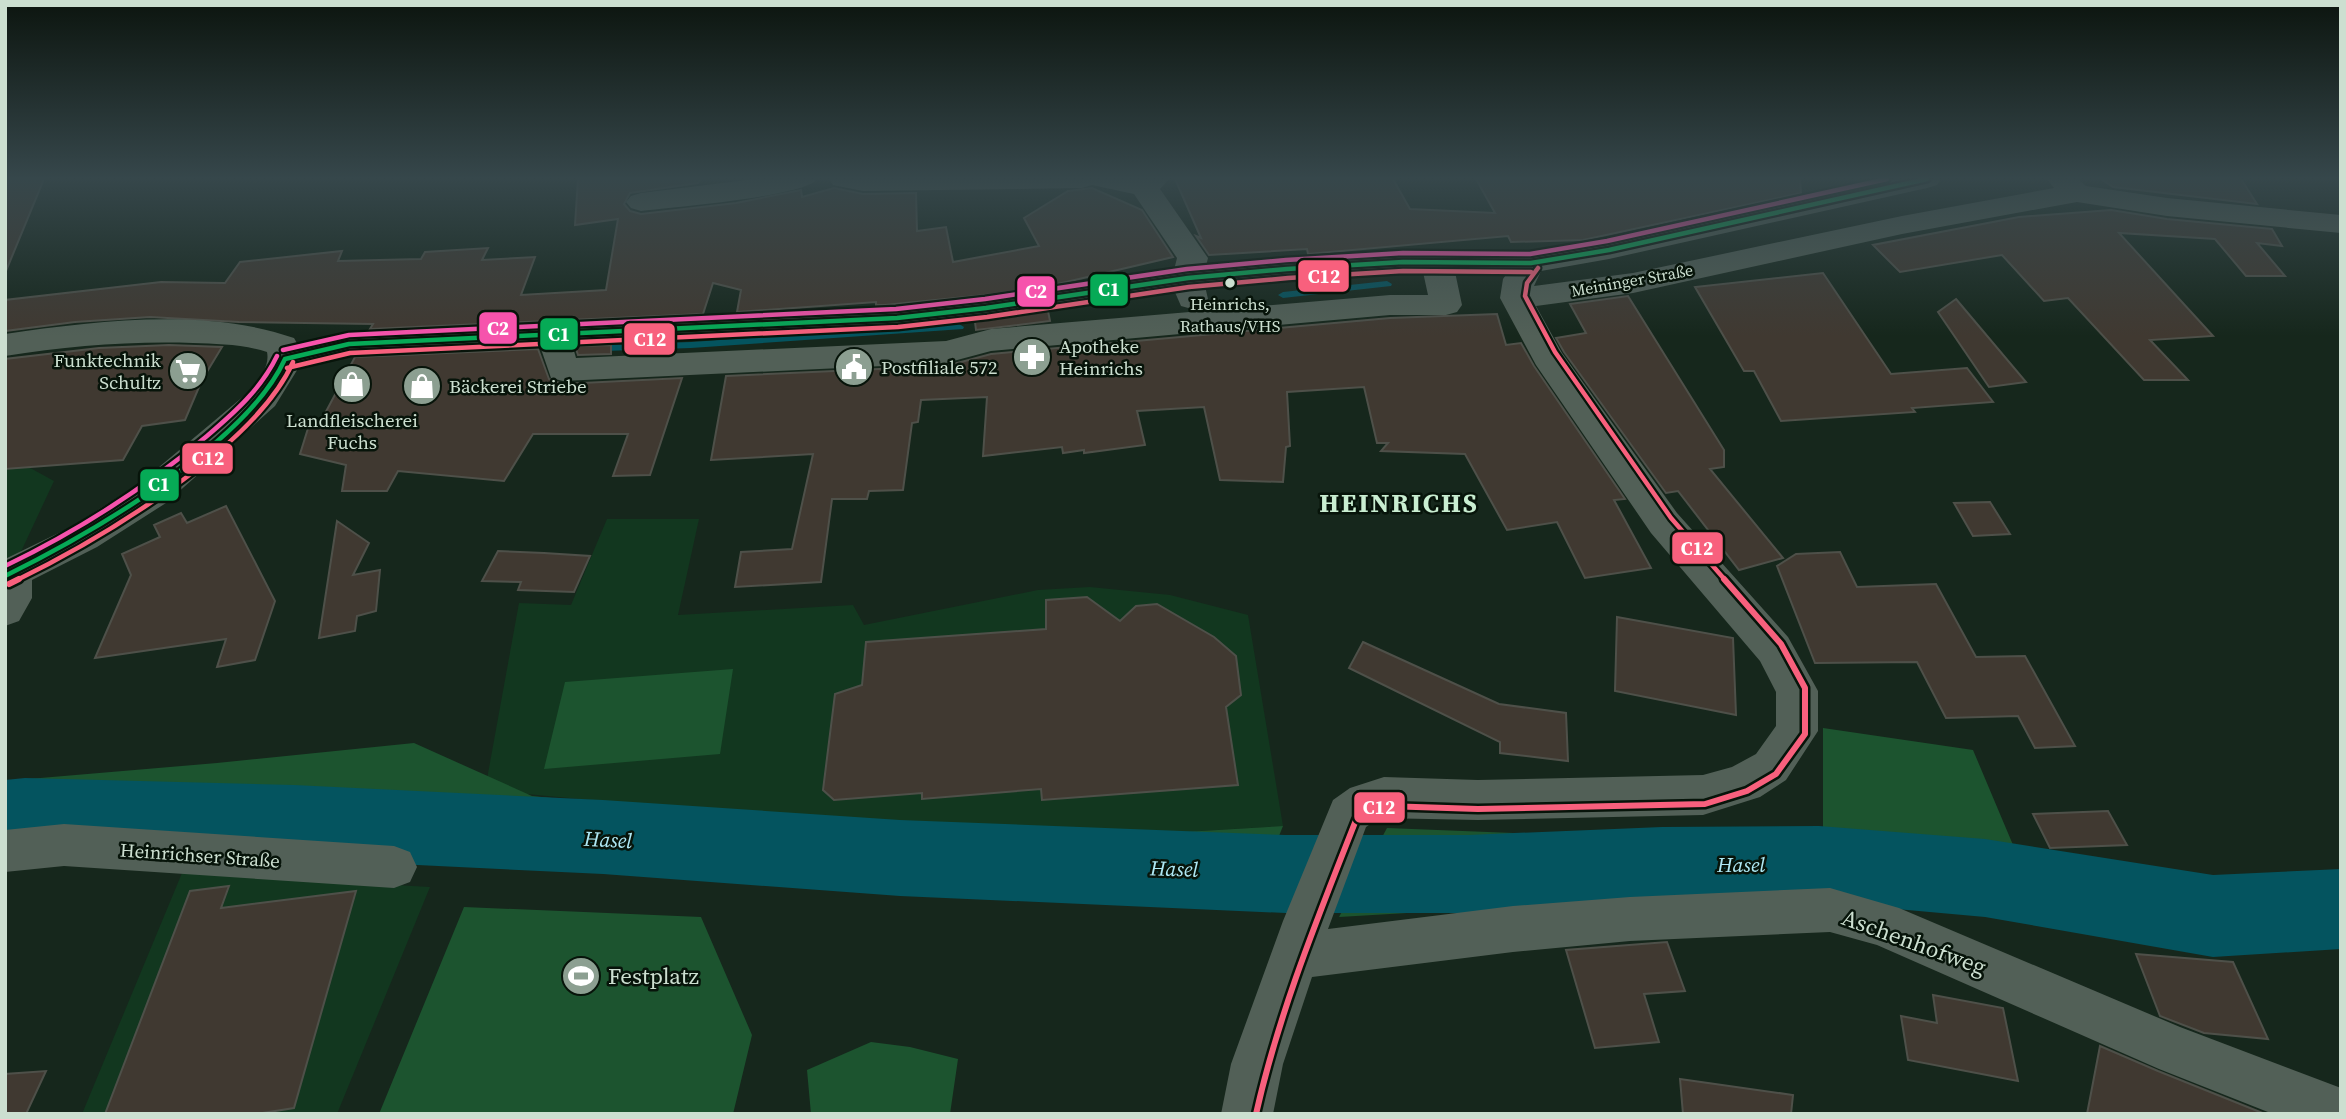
<svg xmlns="http://www.w3.org/2000/svg" width="2346" height="1119" font-family="'Source Serif 4',serif">
<style>
.built{fill:#12371f}
.green{fill:#1c542f}
.lines{fill:none;stroke-linecap:round;stroke-linejoin:round}
.stream{fill:#04545f;fill-rule:evenodd}
.river{fill:#04545f;fill-rule:evenodd}
.building{fill:#403931;stroke:#4e5049;stroke-width:2}
.street{fill:#526057;fill-rule:evenodd}
.bus-1-casing{stroke:#07140a;stroke-width:9}
.bus-2-far1-casing{stroke:#07140a;stroke-width:9}
.bus-2-casing{stroke:#07140a;stroke-width:11}
.bus-3-casing{stroke:#07140a;stroke-width:9}
.bus-1{stroke:#06aa56;stroke-width:4.5}
.bus-2-far1{stroke:#f8607d;stroke-width:4.5}
.bus-2{stroke:#f8607d;stroke-width:6}
.bus-3{stroke:#f653ac;stroke-width:4.5}
.bus-dot{fill:#ccdfd0;stroke:#07140a;stroke-width:2.5}
.labels{text-anchor:middle;stroke-width:5;stroke-linejoin:round;paint-order:stroke}
.far-street-label{font-size:16px;fill:#ccdfd0;stroke:#07140a}
.bus-label{font-size:17px;fill:#ccdfd0;stroke:#07140a}
.poi-label{font-size:19px;fill:#ccdfd0;stroke:#07140a;text-anchor:start}
.street-label{font-size:19px;fill:#ccdfd0;stroke:#07140a}
.water-label{font-size:21px;font-style:italic;fill:#afe9f5;stroke:#07140a}
.near-street-label{font-size:23px;fill:#ccdfd0;stroke:#07140a}
.near-poi-label{font-size:23px;fill:#ccdfd0;stroke:#07140a;text-anchor:start}
.district-label{font-size:26px;font-weight:bold;letter-spacing:2px;fill:#c9eed1;stroke:#07140a}
.line-badge{stroke:#07140a;stroke-width:2.5}
.badge-label{font-size:19px;text-anchor:middle;font-weight:bold;fill:#fff}
</style>
<rect width="100%" height="100%" fill="#16271c"/>
<!-- built -->
<path class="built" d="M 5,463 L 23,464 L 54,481 L 19,556 L 5,562 Z
M 607,519 L 699,519 L 678,615 L 853,605 L 864,625 L 1038,590 L 1090,587 L 1170,595 L 1248,615 L 1283,826 L 1151,834 L 980,837 L 485,790 L 519,603 L 571,605 Z
M 182,873 L 430,887 L 337,1114 L 82,1114 Z"/>
<!-- green -->
<path class="green" d="M 733,669 L 720,754 L 544,769 L 565,682 Z
M 1823,728 L 1973,750 L 2024,871 L 2164,881 L 2190,938 L 1861,896 L 1717,895 L 1339,917 L 1387,828 L 1823,845 Z
M 414,743 L 532,796 L 793,822 L 980,837 L 1151,834 L 1283,826 L 1249,911 L 1133,900 L 590,865 L 295,840 L 145,836 L 140,823 L 5,835 L 5,781 L 217,763 Z
M 464,907 L 701,917 L 752,1035 L 733,1114 L 379,1114 Z
M 871,1042 L 910,1047 L 958,1059 L 950,1114 L 811,1114 L 807,1070 Z"/>
<g class="lines">
<!-- stream -->
<path class="stream" d="M 1387,281 L 1392,284 L 1391,286 L 1283,298 L 1278,295 L 1283,292 Z
M 959,324 L 964,327 L 963,329 L 691,348 L 604,351 L 599,348 L 604,345 L 691,342 Z"/>
<!-- river -->
<path class="river" d="M 25,778 L 294,785 L 603,800 L 900,820 L 1286,835 L 1468,835 L 1662,827 L 1819,826 L 1985,839 L 2213,875 L 2341,869 L 2341,949 L 2213,957 L 1985,917 L 1819,902 L 1662,903 L 1468,913 L 1286,913 L 900,896 L 603,874 L 294,859 L 25,850 L 5,852 L 5,780 Z"/>
</g>
<!-- building -->
<path class="building" d="M 5,179 L 44,179 L 6,271 L 5,270 Z
M 578,179 L 701,179 L 698,183 L 630,193 L 624,204 L 630,211 L 641,214 L 736,203 L 801,190 L 802,197 L 834,188 L 863,194 L 916,193 L 917,231 L 946,227 L 953,262 L 1039,246 L 1024,218 L 1068,191 L 1092,188 L 1142,210 L 1173,257 L 1049,286 L 986,295 L 885,305 L 876,305 L 876,302 L 737,312 L 741,290 L 713,283 L 703,314 L 370,329 L 373,324 L 239,322 L 150,317 L 75,322 L 5,331 L 5,300 L 161,282 L 225,283 L 240,262 L 342,251 L 338,261 L 421,259 L 425,252 L 488,248 L 482,260 L 535,257 L 521,295 L 606,290 L 618,219 L 575,225 Z
M 1175,179 L 1393,179 L 1410,209 L 1495,213 L 1476,179 L 1800,179 L 1801,193 L 1583,240 L 1511,242 L 1508,236 L 1308,254 L 1307,249 L 1209,255 L 1196,236 L 1201,238 Z
M 2101,179 L 2241,179 L 2257,204 L 2113,187 Z
M 2111,210 L 2167,219 L 2272,229 L 2282,246 L 2257,243 L 2285,276 L 2246,276 L 2215,239 L 2119,233 L 2213,336 L 2150,340 L 2188,380 L 2144,380 L 2068,298 L 2044,301 L 2002,255 L 1900,272 L 1873,245 L 2019,217 Z
M 1823,273 L 1891,374 L 1967,368 L 1993,402 L 1912,408 L 1915,412 L 1781,421 L 1754,371 L 1744,371 L 1695,287 Z
M 1628,296 L 1724,450 L 1724,467 L 1710,469 L 1783,558 L 1739,570 L 1678,491 L 1666,493 L 1564,352 L 1556,338 L 1586,333 L 1570,304 Z
M 1956,299 L 2026,382 L 1989,387 L 1938,312 Z
M 1048,311 L 1050,321 L 976,330 L 975,322 Z
M 1497,314 L 1506,345 L 1521,343 L 1534,366 L 1625,499 L 1614,500 L 1651,568 L 1585,578 L 1557,522 L 1507,530 L 1465,454 L 1381,451 L 1388,443 L 1377,443 L 1364,387 L 1287,392 L 1290,446 L 1286,447 L 1283,482 L 1220,480 L 1204,407 L 1137,411 L 1145,445 L 1084,453 L 1084,450 L 1063,453 L 1062,447 L 983,456 L 987,397 L 921,400 L 918,422 L 912,423 L 903,490 L 869,491 L 867,499 L 832,499 L 821,582 L 735,587 L 741,552 L 792,549 L 813,454 L 711,460 L 726,376 L 946,366 L 991,354 L 1390,318 Z
M 169,345 L 222,347 L 202,380 L 185,420 L 142,426 L 123,460 L 5,469 L 5,359 L 99,348 Z
M 611,345 L 611,354 L 578,355 L 575,346 Z
M 538,349 L 549,379 L 562,384 L 682,378 L 650,475 L 613,476 L 628,434 L 533,434 L 504,481 L 398,471 L 387,491 L 342,491 L 346,465 L 300,454 L 310,422 L 321,421 L 355,357 Z
M 1990,502 L 2010,534 L 1973,536 L 1954,503 Z
M 226,506 L 275,601 L 255,660 L 217,667 L 226,639 L 95,658 L 131,575 L 122,554 L 160,537 L 154,525 L 181,513 L 187,523 Z
M 337,521 L 369,543 L 353,575 L 380,570 L 376,611 L 357,616 L 355,631 L 319,638 Z
M 498,551 L 544,553 L 590,556 L 574,592 L 518,590 L 521,582 L 482,581 Z
M 1840,552 L 1857,587 L 1936,584 L 1976,657 L 2025,656 L 2075,746 L 2035,748 L 2018,716 L 1946,718 L 1917,662 L 1815,663 L 1777,566 L 1796,554 Z
M 1087,597 L 1120,621 L 1136,606 L 1157,604 L 1214,637 L 1236,656 L 1241,695 L 1226,707 L 1238,785 L 1042,800 L 1041,789 L 922,799 L 922,793 L 834,800 L 823,790 L 835,694 L 862,685 L 866,642 L 1046,629 L 1046,600 Z
M 1617,617 L 1733,638 L 1736,715 L 1615,691 Z
M 1363,642 L 1499,704 L 1566,713 L 1568,761 L 1500,753 L 1500,742 L 1349,668 Z
M 2108,811 L 2127,845 L 2050,848 L 2033,814 Z
M 229,886 L 221,908 L 356,891 L 294,1108 L 256,1114 L 105,1114 L 190,891 Z
M 1667,942 L 1685,991 L 1644,994 L 1659,1042 L 1595,1048 L 1566,950 Z
M 2136,954 L 2233,962 L 2268,1039 L 2204,1033 L 2160,1016 Z
M 1933,995 L 2003,1008 L 2018,1081 L 1908,1060 L 1901,1016 L 1937,1023 Z
M 2100,1046 L 2158,1071 L 2265,1114 L 2087,1114 Z
M 46,1071 L 26,1114 L 5,1114 L 5,1074 Z
M 1680,1079 L 1793,1095 L 1791,1114 L 1683,1114 Z"/>
<g class="lines">
<!-- street -->
<path class="street" d="M 755,179 L 817,179 C 805,197 670,207 641,211 L 631,208 L 626,202 L 631,196 L 641,193 Z
M 829,179 L 1169,179 L 1160,189 L 1208,258 L 1206,266 L 1403,252 L 1531,253 L 1609,241 L 1887,179 L 1941,179 L 1937,185 L 1927,188 L 1609,259 L 1541,271 L 1534,286 L 1633,273 L 1902,216 L 2054,188 L 2047,179 L 2078,179 L 2086,186 L 2167,198 L 2341,215 L 2341,233 L 2167,216 L 2077,202 L 1902,234 L 1633,293 L 1536,306 L 1562,353 L 1677,513 L 1788,637 L 1818,691 L 1818,731 L 1786,780 L 1760,797 L 1703,815 L 1478,820 L 1379,818 L 1366,827 L 1328,929 L 1513,906 L 1630,897 L 1830,888 L 1899,908 L 2180,1027 L 2341,1088 L 2341,1114 L 2273,1114 L 2159,1069 L 1877,945 L 1830,932 L 1630,941 L 1513,952 L 1312,977 L 1283,1064 L 1273,1114 L 1221,1114 L 1231,1064 L 1283,921 L 1333,800 L 1350,788 L 1384,777 L 1478,780 L 1703,775 L 1732,767 L 1756,754 L 1776,726 L 1776,692 L 1760,661 L 1651,533 L 1536,365 L 1500,298 L 1503,279 L 1508,272 L 1455,272 L 1462,305 L 1457,312 L 1446,315 L 1390,315 L 991,351 L 946,363 L 563,381 L 551,378 L 540,346 L 349,355 L 299,367 L 275,406 L 166,503 L 97,547 L 32,580 L 32,598 L 19,621 L 5,626 L 5,559 L 71,527 L 140,483 L 251,390 C 259,378 270,367 267,352 C 243,344 217,344 193,343 C 129,341 68,346 5,356 L 5,334 C 95,321 206,307 294,338 L 298,345 L 349,333 L 897,307 L 986,298 L 1174,270 L 1177,258 L 1134,194 L 1092,185 L 1082,188 L 863,191 L 833,185 ZM 1403,272 L 1423,272 L 1428,295 L 1390,295 L 991,329 L 946,341 L 576,358 L 572,344 L 897,329 L 986,318 L 1174,290 L 1181,306 L 1192,309 L 1203,306 L 1208,299 L 1205,286 Z
M 64,824 L 394,846 L 410,852 L 417,867 L 410,882 L 394,888 L 64,866 L 5,872 L 5,830 Z"/>
<defs>
<path id="bus-1" d="M 285,359 L 349,344 L 897,318 L 986,308 L 1188,278 L 1287,269 L 1403,262 L 1531,263 L 1609,250 L 1927,179
M 5,576 C 88,535 246,445 285,359"/>
<path id="bus-2-far1" d="M 1538,268 L 1527,283 L 1525,296 L 1555,352 L 1671,518 L 1726,581
M 287,368 L 350,353 L 898,327 L 987,317 L 1189,287 L 1288,278 L 1403,271 L 1531,272
M 15,581 C 99,540 255,448 293,362"/>
<path id="bus-2" d="M 9,584 L 19,579
M 1256,1114 C 1279,1012 1318,917 1356,820 L 1370,810 L 1385,806 L 1478,809 L 1705,804 L 1747,791 L 1776,774 L 1805,734 L 1805,688 L 1781,644 L 1724,579"/>
<path id="bus-3" d="M 283,350 L 349,335 L 896,309 L 985,299 L 1187,269 L 1286,260 L 1403,253 L 1530,254 L 1607,241 L 1887,179
M 5,566 C 78,531 145,488 207,436 C 235,412 261,389 277,356"/>
</defs>
<!-- bus-1 casing -->
<use href="#bus-1" class="bus-1-casing"/>
<!-- bus-2-far1 casing -->
<use href="#bus-2-far1" class="bus-2-far1-casing"/>
<!-- bus-2 casing -->
<use href="#bus-2" class="bus-2-casing"/>
<!-- bus-3 casing -->
<use href="#bus-3" class="bus-3-casing"/>
<!-- bus-1 -->
<use href="#bus-1" class="bus-1"/>
<!-- bus-2-far1 -->
<use href="#bus-2-far1" class="bus-2-far1"/>
<!-- bus-2 -->
<use href="#bus-2" class="bus-2"/>
<!-- bus-3 -->
<use href="#bus-3" class="bus-3"/>
</g>
<!-- sky -->
<linearGradient id="sky" x2="0" y2="1"><stop stop-color="#0c150f"/><stop offset="0.53" stop-color="#36474b"/><stop offset="1" stop-color="#36474b" stop-opacity="0"/></linearGradient>
<rect width="2346" height="336" fill="url(#sky)"/>
<!-- icons -->
<defs>
<symbol id="pharmacy-disc" viewBox="-11 -11 22 22"><circle r="9.5" fill="#8c9f91" stroke="#07140a"/><path d="M-2-6h4v4h4v4h-4v4h-4v-4h-4v-4h4Z" fill="#fff"/></symbol>
<symbol id="civic-disc" viewBox="-11 -11 22 22"><circle r="9.5" fill="#8c9f91" stroke="#07140a"/><path d="M-.6-6.5H3V-4.5H.6V-3L4-1V1h2V6H-6V1h2V-1L-.6-3ZM-1.2 2.5V6h2.4V2.5Z" fill="#fff"/></symbol>
<symbol id="supermarket-disc" viewBox="-11 -11 22 22"><circle r="9.5" fill="#8c9f91" stroke="#07140a"/><path d="M-6-5.5h2.5l.6 2H6L4.5 2H-2.5L-4.4-4H-6ZM-1.5 3.2a1.3 1.3 0 1 0 .1 0ZM3 3.2a1.3 1.3 0 1 0 .1 0Z" fill="#fff"/></symbol>
<symbol id="shop-disc" viewBox="-11 -11 22 22"><circle r="9.5" fill="#8c9f91" stroke="#07140a"/><path d="M-5-2.5h2.3a2.7 3.5 0 0 1 5.4 0H5L5.5 6h-11ZM-1.5-2.5h3a1.5 2.3 0 0 0-3 0Z" fill="#fff"/></symbol>
<symbol id="stadium-disc" viewBox="-11 -11 22 22"><circle r="9.5" fill="#8c9f91" stroke="#07140a"/><path d="M0-5a6.5 5 0 1 0 0 10a6.5 5 0 1 0 0-10ZM-3.5-1.8h7v3.6h-7Z" fill="#fff"/></symbol>
</defs>
<g fill-rule="evenodd">
<use href="#pharmacy-disc" x="1010" y="335" width="44" height="44"/>
<use href="#civic-disc" x="832" y="345" width="44" height="44"/>
<use href="#supermarket-disc" x="166" y="349" width="44" height="44"/>
<use href="#shop-disc" x="330" y="362" width="44" height="44"/>
<use href="#shop-disc" x="400" y="364" width="44" height="44"/>
<use href="#stadium-disc" x="559" y="954" width="44" height="44"/>
</g>
<!-- markers -->
<circle class="bus-dot" cx="1230" cy="283" r="6"/>
<g class="labels">
<!-- far-street labels -->
<g class="far-street-label">
<text transform="translate(1632 280) rotate(-10)" y="6">Meininger Straße</text>
</g>
<!-- bus labels -->
<g class="bus-label">
<text x="1230" y="310">Heinrichs,<tspan x="1230" dy="22">Rathaus/VHS</tspan></text>
</g>
<!-- poi labels -->
<g class="poi-label">
<text x="1059" y="353">Apotheke<tspan x="1059" dy="22">Heinrichs</tspan></text>
<text x="161" y="367" text-anchor="end">Funktechnik<tspan x="161" dy="22">Schultz</tspan></text>
<text x="881" y="374">Postfiliale 572</text>
<text x="449" y="393">Bäckerei Striebe</text>
<text x="352" y="427" text-anchor="middle">Landfleischerei<tspan x="352" dy="22">Fuchs</tspan></text>
</g>
<!-- street labels -->
<g class="street-label">
<text transform="translate(200 855) rotate(4)" y="7">Heinrichser Straße</text>
</g>
<!-- water labels -->
<g class="water-label">
<text transform="translate(608 840) rotate(3)" y="7">Hasel</text>
<text x="1741" y="872">Hasel</text>
<text transform="translate(1174 869) rotate(2)" y="7">Hasel</text>
</g>
<!-- near-street labels -->
<g class="near-street-label">
<text transform="translate(1914 942) rotate(20)" y="8">Aschenhofweg</text>
</g>
<!-- near-poi labels -->
<g class="near-poi-label">
<text x="608" y="984">Festplatz</text>
</g>
<!-- district labels -->
<g class="district-label">
<text x="1399" y="512">HEINRICHS</text>
</g>
</g>
<g class="line-badge">
<rect x="1297" y="259" width="53" height="34" rx="7" fill="#f8607d"/>
<rect x="1089" y="273" width="40" height="34" rx="7" fill="#06aa56"/>
<rect x="1016" y="275" width="40" height="33" rx="7" fill="#f653ac"/>
<rect x="478" y="311" width="40" height="34" rx="7" fill="#f653ac"/>
<rect x="539" y="317" width="40" height="34" rx="7" fill="#06aa56"/>
<rect x="623" y="322" width="53" height="34" rx="7" fill="#f8607d"/>
<rect x="181" y="442" width="53" height="33" rx="7" fill="#f8607d"/>
<rect x="139" y="468" width="41" height="34" rx="7" fill="#06aa56"/>
<rect x="1671" y="531" width="53" height="34" rx="7" fill="#f8607d"/>
<rect x="1353" y="791" width="53" height="33" rx="7" fill="#f8607d"/>
</g>
<g class="badge-label">
<text x="1324" y="283">C12</text>
<text x="1109" y="296">C1</text>
<text x="1036" y="298">C2</text>
<text x="498" y="335">C2</text>
<text x="559" y="341">C1</text>
<text x="650" y="346">C12</text>
<text x="208" y="465">C12</text>
<text x="159" y="491">C1</text>
<text x="1697" y="555">C12</text>
<text x="1379" y="814">C12</text>
</g>
<!-- border -->
<rect width="2346" height="1119" fill="none" stroke="#ccdfd0" stroke-width="14"/>
</svg>
